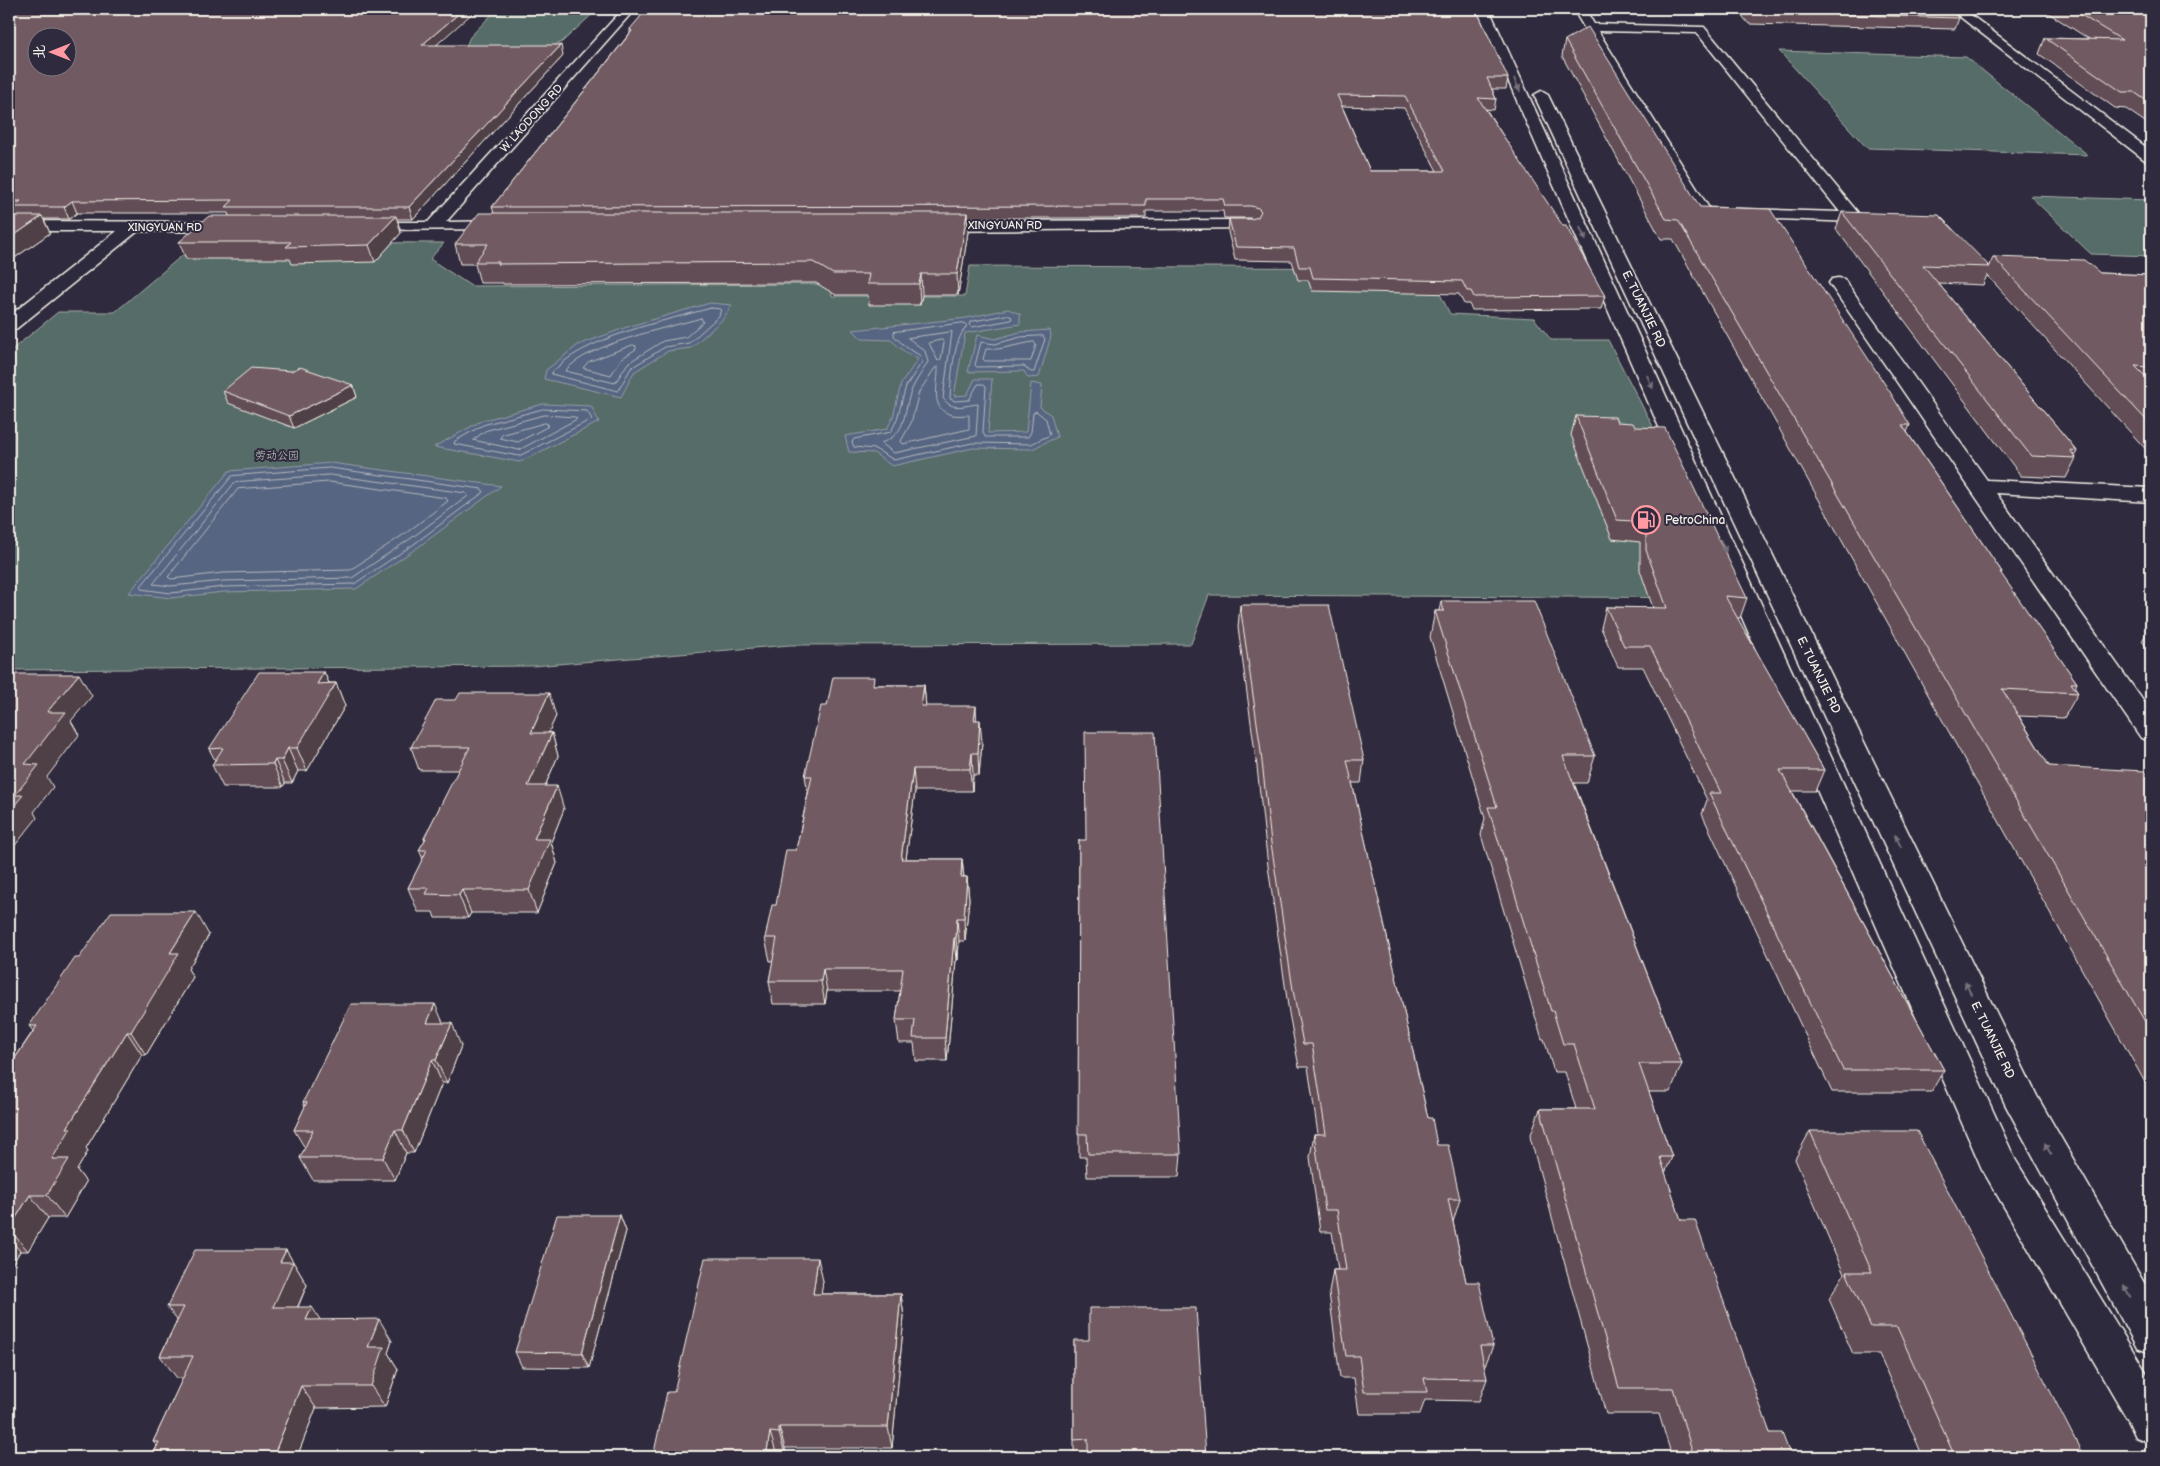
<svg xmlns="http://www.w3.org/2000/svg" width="2160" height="1466" font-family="'Balsamiq Sans','LXGW WenKai TC',sans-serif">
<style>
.green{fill:#566c67;stroke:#a5aea8}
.water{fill:#576581;stroke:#969daa}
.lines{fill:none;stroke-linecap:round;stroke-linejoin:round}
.shore{stroke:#b5b9bf;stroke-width:1}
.street-casing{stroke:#f4f1e8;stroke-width:3}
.secondary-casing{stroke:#f4f1e8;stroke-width:3}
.street{fill:#2f2a3d;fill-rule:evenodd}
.secondary{fill:#2f2a3d;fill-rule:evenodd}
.wall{fill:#624d56;stroke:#f4f1e8;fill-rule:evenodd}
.shaded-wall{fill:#503f46;stroke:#f4f1e8}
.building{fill:#725a64;stroke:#f4f1e8;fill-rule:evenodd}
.oneway{fill:#747079}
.labels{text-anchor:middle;stroke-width:4;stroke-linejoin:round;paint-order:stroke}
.far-street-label{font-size:11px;fill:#f4f1e8;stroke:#2f2a3d}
.far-park-label{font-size:11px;fill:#adb5ae;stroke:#2f2a3d}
.street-label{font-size:12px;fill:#f4f1e8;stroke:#2f2a3d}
.poi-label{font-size:12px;fill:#f4f1e8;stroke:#2f2a3d;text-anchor:start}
</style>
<rect width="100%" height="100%" fill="#2f2a3d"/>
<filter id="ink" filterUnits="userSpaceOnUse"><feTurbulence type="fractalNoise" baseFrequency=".02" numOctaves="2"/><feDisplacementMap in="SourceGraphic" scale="10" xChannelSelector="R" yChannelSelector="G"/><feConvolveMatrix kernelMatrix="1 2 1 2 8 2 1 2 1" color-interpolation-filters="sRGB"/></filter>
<g filter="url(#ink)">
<!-- green -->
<path class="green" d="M 497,9 L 598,9 L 562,42 L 536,53 L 466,46 L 470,37 Z
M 1779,51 L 1966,57 L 2088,155 L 1867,148 Z
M 2030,196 L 2151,200 L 2151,256 L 2091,254 Z
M 198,242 L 444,243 L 430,259 L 471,286 L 831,284 L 832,296 L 965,296 L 970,266 L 1427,268 L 1450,314 L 1534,318 L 1551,340 L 1608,340 L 1742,598 L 1209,595 L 1191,644 L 790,645 L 533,666 L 9,670 L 9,352 L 58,312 L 115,312 Z"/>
<!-- water -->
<path class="water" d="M 710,303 L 732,305 L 723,319 L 691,348 L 668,351 L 634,372 L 621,397 L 544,379 L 546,370 L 578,345 L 630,326 Z
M 1008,309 L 1020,314 L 1020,324 L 965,333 L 954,396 L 967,395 L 975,379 L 992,379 L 988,433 L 1026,432 L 1031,383 L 1042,385 L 1040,407 L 1051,415 L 1057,437 L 1032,449 L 973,448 L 892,466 L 874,453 L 849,452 L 845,436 L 887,429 L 893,417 L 901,384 L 918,359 L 905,352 L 891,340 L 862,339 L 853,330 L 967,318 Z
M 1050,330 L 1051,336 L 1039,377 L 1028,378 L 1024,371 L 968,372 L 977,335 L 995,339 L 1020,332 Z
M 543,404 L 591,406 L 599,422 L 520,462 L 434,447 L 481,421 Z
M 331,463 L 501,486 L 417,548 L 356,589 L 224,592 L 171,598 L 129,593 L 229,471 Z"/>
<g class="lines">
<!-- shore -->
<path class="shore" d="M 711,308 L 721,309 L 719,316 L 689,343 L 665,347 L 631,368 L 618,391 L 551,374 C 579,338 668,320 711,308 Z
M 1007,315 L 1012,317 L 1011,320 L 972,327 L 969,325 L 970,322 Z
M 701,318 L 703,322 L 686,337 L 663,341 L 628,363 L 615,383 L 565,371 C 587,344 667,328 701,318 Z
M 964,323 L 967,326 C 953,340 951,379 950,399 L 955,401 L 969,400 L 978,384 L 984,384 L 986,386 L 983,432 L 985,437 L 1028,437 L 1031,432 L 1033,413 L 1036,411 L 1046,419 L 1050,435 L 1031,444 L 972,443 L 894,460 L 875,449 L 854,447 L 852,442 L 854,439 L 891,432 L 897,419 L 906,386 L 922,362 L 921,356 L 907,348 L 894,336 L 894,332 Z
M 952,332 L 943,398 C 952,412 965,405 978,404 L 976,436 L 894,453 L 881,443 C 909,433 902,412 912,389 C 916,380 923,371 928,362 L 925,351 L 908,338 Z
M 1043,336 L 1045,339 L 1034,372 L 1031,372 L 1024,366 L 977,367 L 975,365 L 981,342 L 995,344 L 1021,337 Z
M 942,340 L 944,343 L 941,359 L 938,361 L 929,343 Z
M 1034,342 L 1036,345 L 1031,361 L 985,361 L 983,359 L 986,349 L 998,349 Z
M 633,345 L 636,346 L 636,349 L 621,359 L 611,375 L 583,368 L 588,362 Z
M 938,367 C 939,385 928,410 953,415 C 958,416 964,415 969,415 L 969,429 L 903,444 L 901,441 L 911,423 L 919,392 L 935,368 Z
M 543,409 L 587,411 L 592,419 L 519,456 L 454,444 L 455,441 L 483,425 Z
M 544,415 L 575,417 L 577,419 L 519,450 L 473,440 L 485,431 Z
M 545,423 L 548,424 L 547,427 L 518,442 L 500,438 L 502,435 Z
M 330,468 L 482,489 L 484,492 L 414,544 L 354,584 L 224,587 L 171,593 L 141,589 L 141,586 L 232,476 Z
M 330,475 L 466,493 L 468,496 L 410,539 L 352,578 L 224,581 L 171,586 L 153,584 L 235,482 Z
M 330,482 L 446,498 L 448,501 L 406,533 L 350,570 L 223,573 L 171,579 L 168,577 L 238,489 Z"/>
<defs>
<path id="street" d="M 1573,9 L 1585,9 L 1594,24 L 1704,27 L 1859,214 L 1861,217 L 1859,220 L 1853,222 L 1698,216 ZM 1598,31 L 1697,33 L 1840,212 L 1709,208 Z
M 1950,9 L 1963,9 L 2151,151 L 2151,162 L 2146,161 Z
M 1838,278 L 1844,279 L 1987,480 L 2151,488 L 2151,502 L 1996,493 L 2151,712 L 2151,741 L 2141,738 L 1829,283 L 1832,279 Z"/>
<path id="secondary" d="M 623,9 L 635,9 L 446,222 L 506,221 L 512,223 L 514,226 L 512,229 L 356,230 L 354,227 L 356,224 L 362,222 L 428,222 Z
M 1477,9 L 1489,9 L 2015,1159 L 2151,1380 L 2151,1443 L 2136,1437 L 2129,1422 L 1982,1169 Z
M 1541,91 L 1548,95 L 2037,1096 L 2151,1295 L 2151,1353 L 2137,1348 L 2006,1106 L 1534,95 Z
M 1250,220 L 1256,222 L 1258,225 L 1256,228 L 929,231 L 923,229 L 921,226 L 923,223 L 929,221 Z
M 9,221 L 234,222 L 240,224 L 242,227 L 240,230 L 234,232 L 138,231 L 16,329 L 9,331 L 9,316 L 117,231 L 9,231 Z"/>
</defs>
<!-- street casing -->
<use href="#street" class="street-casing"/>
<!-- secondary casing -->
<use href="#secondary" class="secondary-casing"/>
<!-- street -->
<use href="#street" class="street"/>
<!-- secondary -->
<use href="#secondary" class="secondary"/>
</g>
<!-- wall -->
<path class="wall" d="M 9,9 L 436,45 L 563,56 L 413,219 L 397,219 L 401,233 L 375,262 L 292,264 L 290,259 L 186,259 L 179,242 L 229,216 L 228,213 L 77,213 L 69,219 L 44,219 L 50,233 L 9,262 L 9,216 L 16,216 L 14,213 L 9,213 Z
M 1736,9 L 1948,9 L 1959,18 L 1955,29 L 1749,24 Z
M 2042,9 L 2151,9 L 2151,126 L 2126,109 L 2115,108 L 2039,54 L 2045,38 L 2089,39 Z
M 630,29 L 1508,78 L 1506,89 L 1492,89 L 1496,99 L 1494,110 L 1486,109 L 1605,296 L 1601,309 L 1472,310 L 1469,304 L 1464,304 L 1459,294 L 1312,291 L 1308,280 L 1298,280 L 1292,261 L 1235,260 L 1228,232 L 1229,219 L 1252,219 L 1250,218 L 1224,218 L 1223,211 L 1146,211 L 1146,218 L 967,218 L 968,232 L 958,295 L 922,295 L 920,305 L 869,305 L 868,295 L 836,295 L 816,283 L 503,284 L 503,283 L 480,283 L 475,264 L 460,264 L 455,244 L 494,213 L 492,207 L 630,33 ZM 1342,106 L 1404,108 L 1437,171 L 1370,171 Z
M 1565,40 L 1700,207 L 1910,425 L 1907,432 L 2002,572 L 2001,574 L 2077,683 L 2075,688 L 2078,693 L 2064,718 L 2019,716 L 2049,766 L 2151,780 L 2151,1093 L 1673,239 L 1661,239 L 1562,56 Z
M 1842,212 L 1990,266 L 1993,257 L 2100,273 L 2151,275 L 2151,455 L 1987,275 L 1983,285 L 1938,283 L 2077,451 L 2075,456 L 2076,458 L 2066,478 L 2021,476 L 1836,229 Z
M 353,385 L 357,397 L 294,428 L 228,403 L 223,391 Z
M 1576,416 L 1617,422 L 1635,427 L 1747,598 L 1740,618 L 1737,618 L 1824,770 L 1815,791 L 1792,791 L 1944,1070 L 1931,1092 L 1832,1092 L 1702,814 L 1707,800 L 1643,667 L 1618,667 L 1601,628 L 1606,607 L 1653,608 L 1640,570 L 1640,542 L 1612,539 L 1571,435 Z
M 1441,601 L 1595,756 L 1587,783 L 1574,783 L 1682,1064 L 1670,1092 L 1649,1092 L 1672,1157 L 1665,1173 L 1681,1220 L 1770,1433 L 1791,1457 L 1672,1457 L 1659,1414 L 1606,1414 L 1530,1137 L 1540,1109 L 1576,1109 L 1565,1072 L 1554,1072 L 1544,1039 L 1542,1039 L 1481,835 L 1485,818 L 1430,637 L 1435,611 L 1439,611 Z
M 1240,605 L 1364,760 L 1361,783 L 1352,783 L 1428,1118 L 1437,1145 L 1460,1199 L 1453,1222 L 1466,1282 L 1493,1346 L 1484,1368 L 1487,1379 L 1479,1401 L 1425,1400 L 1420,1414 L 1359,1414 L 1354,1378 L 1340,1378 L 1329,1293 L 1333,1270 L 1338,1270 L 1332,1232 L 1320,1232 L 1310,1157 L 1314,1134 L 1318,1134 L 1308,1067 L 1299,1067 L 1289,1013 L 1268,866 L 1257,767 L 1238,627 Z
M 2151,625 L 2151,653 L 2142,641 Z
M 324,672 L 329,683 L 336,683 L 345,706 L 307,771 L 298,771 L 292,783 L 285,783 L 283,787 L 223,787 L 212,765 L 215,760 L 209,749 Z
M 875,685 L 924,685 L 926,706 L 976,720 L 982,742 L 979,775 L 973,775 L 972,791 L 915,791 L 906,859 L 962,859 L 964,877 L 967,877 L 969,899 L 965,941 L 959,941 L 958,960 L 956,960 L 947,1061 L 916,1061 L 914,1043 L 899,1043 L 896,1020 L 900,991 L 827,991 L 825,1004 L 773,1004 L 769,981 L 773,961 L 770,961 L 765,938 L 776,905 L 796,850 L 808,793 L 805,776 L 827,706 Z
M 556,716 L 548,733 L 552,733 L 558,756 L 545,786 L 564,809 L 551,842 L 557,863 L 537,913 L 471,913 L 468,918 L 435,918 L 433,912 L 418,912 L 408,888 L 423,859 L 419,850 L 425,840 L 424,838 L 459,770 L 419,770 L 411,747 Z
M 1079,840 L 1181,1154 L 1179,1177 L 1087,1177 L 1086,1157 L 1079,1157 Z
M 209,935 L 188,969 L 193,977 L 146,1055 L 142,1055 L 86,1148 L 88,1151 L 77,1170 L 86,1182 L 65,1218 L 48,1218 L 28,1251 L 20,1251 L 9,1270 L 9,1067 L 33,1031 L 29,1026 Z
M 444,1023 L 461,1046 L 447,1083 L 442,1083 L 414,1153 L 406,1153 L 395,1180 L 313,1180 L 300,1158 L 305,1148 L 294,1130 L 305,1107 L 303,1102 Z
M 1810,1131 L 2084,1457 L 1923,1457 L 1879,1354 L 1853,1354 L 1829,1299 L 1844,1274 L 1795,1159 Z
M 620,1215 L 626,1231 L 589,1368 L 522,1367 L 515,1352 Z
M 286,1250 L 307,1285 L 298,1307 L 320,1320 L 392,1341 L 388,1353 L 398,1369 L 385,1407 L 316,1408 L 297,1457 L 152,1457 L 157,1446 L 153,1442 L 183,1378 L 177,1378 L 160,1356 L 177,1320 L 167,1307 Z
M 823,1281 L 821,1294 L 901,1294 L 904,1317 L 892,1448 L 785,1448 L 785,1454 L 776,1453 L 674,1392 Z
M 1074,1340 L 1206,1457 L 1074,1457 Z"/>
<!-- shaded-wall -->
<path class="shaded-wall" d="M 464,9 L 477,9 L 425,55 L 422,45 Z
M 561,45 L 563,56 L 413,219 L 409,207 Z
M 72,201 L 77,213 L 69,219 L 64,207 Z
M 967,213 L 968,232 L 958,295 L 957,274 Z
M 42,216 L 50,233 L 9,262 L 9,239 Z
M 396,216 L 401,233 L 375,262 L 369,245 Z
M 921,274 L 922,295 L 920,305 L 919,284 Z
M 353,385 L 357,397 L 294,428 L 289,416 Z
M 324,672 L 332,690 L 336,683 L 345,706 L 307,771 L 297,748 L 317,684 Z
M 79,674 L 92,696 L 71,721 L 79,735 L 47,777 L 53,787 L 34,812 L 37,818 L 9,853 L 9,812 L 25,764 L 47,712 Z
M 924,685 L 926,707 L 921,706 Z
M 549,693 L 556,716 L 538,756 L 531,733 Z
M 976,706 L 977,728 L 974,720 Z
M 980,720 L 982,742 L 979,775 L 978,753 Z
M 552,733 L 558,756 L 535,809 L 528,786 Z
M 288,748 L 298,771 L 292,783 L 282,760 Z
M 972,753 L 973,775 L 972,791 L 970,769 Z
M 275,760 L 285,783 L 283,787 L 273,764 Z
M 913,769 L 915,791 L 903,881 L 901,859 Z
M 557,786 L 564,809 L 551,842 L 557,863 L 537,913 L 529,890 L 534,839 Z
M 962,859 L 964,881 L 961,877 Z
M 967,877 L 969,899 L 965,941 L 964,918 Z
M 462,890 L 471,913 L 468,918 L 459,895 Z
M 196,912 L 209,935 L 188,969 L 193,977 L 146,1055 L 131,1032 L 170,953 Z
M 957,918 L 959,941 L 958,960 L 956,938 Z
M 954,938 L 956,960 L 947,1061 L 945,1038 Z
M 823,969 L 827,991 L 825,1004 L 821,981 Z
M 435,1004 L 445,1027 L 427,1023 Z
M 452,1023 L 461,1046 L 447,1083 L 436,1060 Z
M 127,1032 L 142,1055 L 86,1148 L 88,1151 L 77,1170 L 86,1182 L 65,1218 L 47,1195 L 52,1159 L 67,1128 Z
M 432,1060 L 442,1083 L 414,1153 L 403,1130 Z
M 395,1130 L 406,1153 L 395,1180 L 383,1158 Z
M 30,1195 L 48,1218 L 28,1251 L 9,1229 Z
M 620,1215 L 626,1231 L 589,1368 L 582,1353 Z
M 9,1238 L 20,1251 L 9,1270 Z
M 286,1250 L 307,1285 L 288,1329 L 273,1307 L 280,1262 Z
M 818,1258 L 823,1281 L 818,1317 L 813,1294 Z
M 901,1294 L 904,1317 L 892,1448 L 888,1427 Z
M 312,1307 L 326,1329 L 306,1320 Z
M 379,1319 L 392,1341 L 388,1353 L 398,1369 L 385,1407 L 371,1386 L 368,1347 Z
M 301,1386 L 316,1408 L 297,1457 L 273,1457 Z
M 779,1427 L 785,1448 L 785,1454 L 779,1433 Z
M 770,1432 L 776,1453 L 775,1457 L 766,1457 Z"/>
<!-- building -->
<path class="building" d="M 9,9 L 464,9 L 422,45 L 561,45 L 409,207 L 226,207 L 233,200 L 72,201 L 64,207 L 11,207 L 21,201 L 9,201 ZM 38,38 L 68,38 L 68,68 L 38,68 Z
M 647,9 L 1476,9 L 1508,78 L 1487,78 L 1496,99 L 1478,98 L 1563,226 L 1566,226 L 1605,296 L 1474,297 L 1471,291 L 1467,291 L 1462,281 L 1313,278 L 1310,267 L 1299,267 L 1294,248 L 1236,247 L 1229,219 L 1251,219 L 1258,217 L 1261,211 L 1258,208 L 1251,206 L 1225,206 L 1223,199 L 1146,199 L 1146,206 L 492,207 L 632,31 L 630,29 ZM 1337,95 L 1405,96 L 1445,171 L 1370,171 Z
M 1749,9 L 1948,9 L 1959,18 L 1752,12 Z
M 2071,9 L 2151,9 L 2151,104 L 2134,92 L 2122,92 L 2045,38 L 2122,40 Z
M 1588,27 L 1700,207 L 1770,209 L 1890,392 L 1910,425 L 1902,425 L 2002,572 L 2000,572 L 2077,683 L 2071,683 L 2078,693 L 2002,689 L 2049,766 L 2145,771 L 2151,780 L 2151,1032 L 1678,220 L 1666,219 L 1565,40 Z
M 1842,212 L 1939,215 L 1990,267 L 1923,265 L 2077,451 L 2070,450 L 2076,458 L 2031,456 Z
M 479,213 L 967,213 L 957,274 L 921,274 L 919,284 L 867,284 L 869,274 L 833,274 L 813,262 L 498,264 L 499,262 L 475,262 L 488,244 L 455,244 Z
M 9,216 L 42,216 L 9,239 Z
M 209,216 L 396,216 L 369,245 L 286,247 L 291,242 L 179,242 Z
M 1993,257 L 2084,260 L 2100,273 L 2151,275 L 2151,367 L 2135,366 L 2151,382 L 2151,425 Z
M 300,367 L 353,385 L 289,416 L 223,391 L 251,368 L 291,371 Z
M 1576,416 L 1615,417 L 1617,422 L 1633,423 L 1635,427 L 1665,428 L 1747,598 L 1725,596 L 1824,770 L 1780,770 L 1944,1070 L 1843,1070 L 1709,793 L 1721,793 L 1650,646 L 1624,646 L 1606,607 L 1667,608 L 1646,550 L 1646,522 L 1617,520 Z
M 1441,601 L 1534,601 L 1595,756 L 1563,756 L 1682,1064 L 1639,1064 L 1672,1157 L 1660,1157 L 1681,1220 L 1695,1220 L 1770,1433 L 1782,1433 L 1791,1457 L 1694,1457 L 1673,1388 L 1619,1388 L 1540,1109 L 1595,1109 L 1574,1044 L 1563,1044 L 1553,1011 L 1551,1011 L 1488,807 L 1497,807 L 1435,611 L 1444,611 Z
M 1240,605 L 1329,605 L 1364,760 L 1347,760 L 1428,1118 L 1432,1118 L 1437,1145 L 1448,1145 L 1460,1199 L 1448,1199 L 1466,1282 L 1479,1282 L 1493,1346 L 1480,1346 L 1487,1379 L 1424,1378 L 1427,1392 L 1364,1392 L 1359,1356 L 1346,1356 L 1333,1270 L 1346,1270 L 1337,1210 L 1325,1210 L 1314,1134 L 1326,1134 L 1312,1044 L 1303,1044 L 1293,990 L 1271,843 L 1260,744 Z
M 259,672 L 324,672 L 317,684 L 336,683 L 297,748 L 288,748 L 282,760 L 275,760 L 273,764 L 212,765 L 223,748 L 209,749 Z
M 9,674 L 79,674 L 47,712 L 66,712 L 25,764 L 39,765 L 15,795 L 23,795 L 9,812 Z
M 833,677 L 874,677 L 873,685 L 924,685 L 921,706 L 976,706 L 974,720 L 980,720 L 978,753 L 972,753 L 970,769 L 913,769 L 901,859 L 962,859 L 961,877 L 967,877 L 964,918 L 957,918 L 956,938 L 954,938 L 945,1038 L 913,1038 L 915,1020 L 896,1020 L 903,969 L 823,969 L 821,981 L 769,981 L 777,938 L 765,938 L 772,905 L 776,905 L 786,850 L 796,850 L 812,776 L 805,776 L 821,706 L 827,706 Z
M 460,693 L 549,693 L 531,733 L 552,733 L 528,786 L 557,786 L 534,839 L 550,839 L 529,890 L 462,890 L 459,895 L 426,894 L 429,888 L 408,888 L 427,850 L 419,850 L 426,838 L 424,838 L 470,747 L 411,747 L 436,700 L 456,700 Z
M 1085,732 L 1155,732 L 1181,1154 L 1088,1154 L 1087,1134 L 1078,1134 L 1079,840 L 1086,840 Z
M 111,912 L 196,912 L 170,953 L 179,953 L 131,1032 L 127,1032 L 67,1128 L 71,1128 L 52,1159 L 69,1159 L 47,1195 L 30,1195 L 9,1229 L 9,1067 L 37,1026 L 29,1026 L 75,958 L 79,958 Z
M 351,1004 L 435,1004 L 427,1023 L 452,1023 L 436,1060 L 432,1060 L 403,1130 L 395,1130 L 383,1158 L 300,1158 L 313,1130 L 294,1130 L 307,1102 L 303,1102 Z
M 1810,1131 L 1917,1131 L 2084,1457 L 1955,1457 L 1897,1327 L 1871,1327 L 1846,1272 L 1872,1272 Z
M 557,1215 L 620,1215 L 582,1353 L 515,1352 Z
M 195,1250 L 286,1250 L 280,1262 L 293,1262 L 273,1307 L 312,1307 L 306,1320 L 379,1319 L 368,1347 L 384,1347 L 371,1386 L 301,1386 L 273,1457 L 152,1457 L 159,1442 L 153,1442 L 193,1356 L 160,1356 L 184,1307 L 167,1307 Z
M 705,1258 L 818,1258 L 813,1294 L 901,1294 L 888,1427 L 779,1427 L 779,1433 L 770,1432 L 766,1457 L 653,1457 L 667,1392 L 674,1392 Z
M 1089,1308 L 1196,1308 L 1206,1457 L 1088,1457 L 1088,1439 L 1074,1440 L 1074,1340 L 1089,1340 Z"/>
<!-- one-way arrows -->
<defs><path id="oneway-solid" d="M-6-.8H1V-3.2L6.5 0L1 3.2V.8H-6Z" transform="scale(1.25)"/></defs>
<g class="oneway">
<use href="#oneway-solid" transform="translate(1517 85) rotate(66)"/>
<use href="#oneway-solid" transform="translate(1583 234) rotate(66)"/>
<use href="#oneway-solid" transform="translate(1650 382) rotate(66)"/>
<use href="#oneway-solid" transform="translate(1723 546) rotate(66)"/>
<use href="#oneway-solid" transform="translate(1898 841) rotate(-116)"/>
<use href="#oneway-solid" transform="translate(1968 988) rotate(-116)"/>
<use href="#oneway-solid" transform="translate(2048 1149) rotate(-119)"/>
<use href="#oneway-solid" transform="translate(2127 1291) rotate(-119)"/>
</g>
</g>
<!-- icons -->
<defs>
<symbol id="fuel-ring" viewBox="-11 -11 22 22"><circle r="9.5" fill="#2f2a3d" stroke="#ff9aa2" stroke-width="1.5"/><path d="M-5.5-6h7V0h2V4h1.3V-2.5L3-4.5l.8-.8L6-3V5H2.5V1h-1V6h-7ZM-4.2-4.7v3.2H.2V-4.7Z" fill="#ff9aa2"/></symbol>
</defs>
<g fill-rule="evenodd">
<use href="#fuel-ring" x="1630" y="504" width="32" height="32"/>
</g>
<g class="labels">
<!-- far-street labels -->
<g class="far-street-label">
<text transform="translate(531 118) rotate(-48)" y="4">W. LAODONG RD</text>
<text x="1005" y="229">XINGYUAN RD</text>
<text x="165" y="231">XINGYUAN RD</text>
</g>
<!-- far-park labels -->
<g class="far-park-label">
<text x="277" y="459">劳动公园</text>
</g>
<!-- street labels -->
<g class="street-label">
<text transform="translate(1644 309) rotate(64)" y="4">E. TUANJIE RD</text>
<text transform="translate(1819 675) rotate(64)" y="4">E. TUANJIE RD</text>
<text transform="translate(1993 1040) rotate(64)" y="4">E. TUANJIE RD</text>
</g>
<!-- poi labels -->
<g class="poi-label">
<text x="1665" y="524">PetroChina</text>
</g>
</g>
<!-- margin -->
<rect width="2160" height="1466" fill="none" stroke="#2f2a3d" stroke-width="30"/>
<rect x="15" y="15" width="2130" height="1436" fill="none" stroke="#f4f1e8" stroke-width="2" filter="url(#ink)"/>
<!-- north arrow -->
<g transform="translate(52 52) rotate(270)"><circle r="24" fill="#2f2a3d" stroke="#7e7a81"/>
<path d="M0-4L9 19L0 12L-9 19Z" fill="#ff9aa2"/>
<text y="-8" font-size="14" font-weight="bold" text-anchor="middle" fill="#f4f1e8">北</text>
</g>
</svg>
